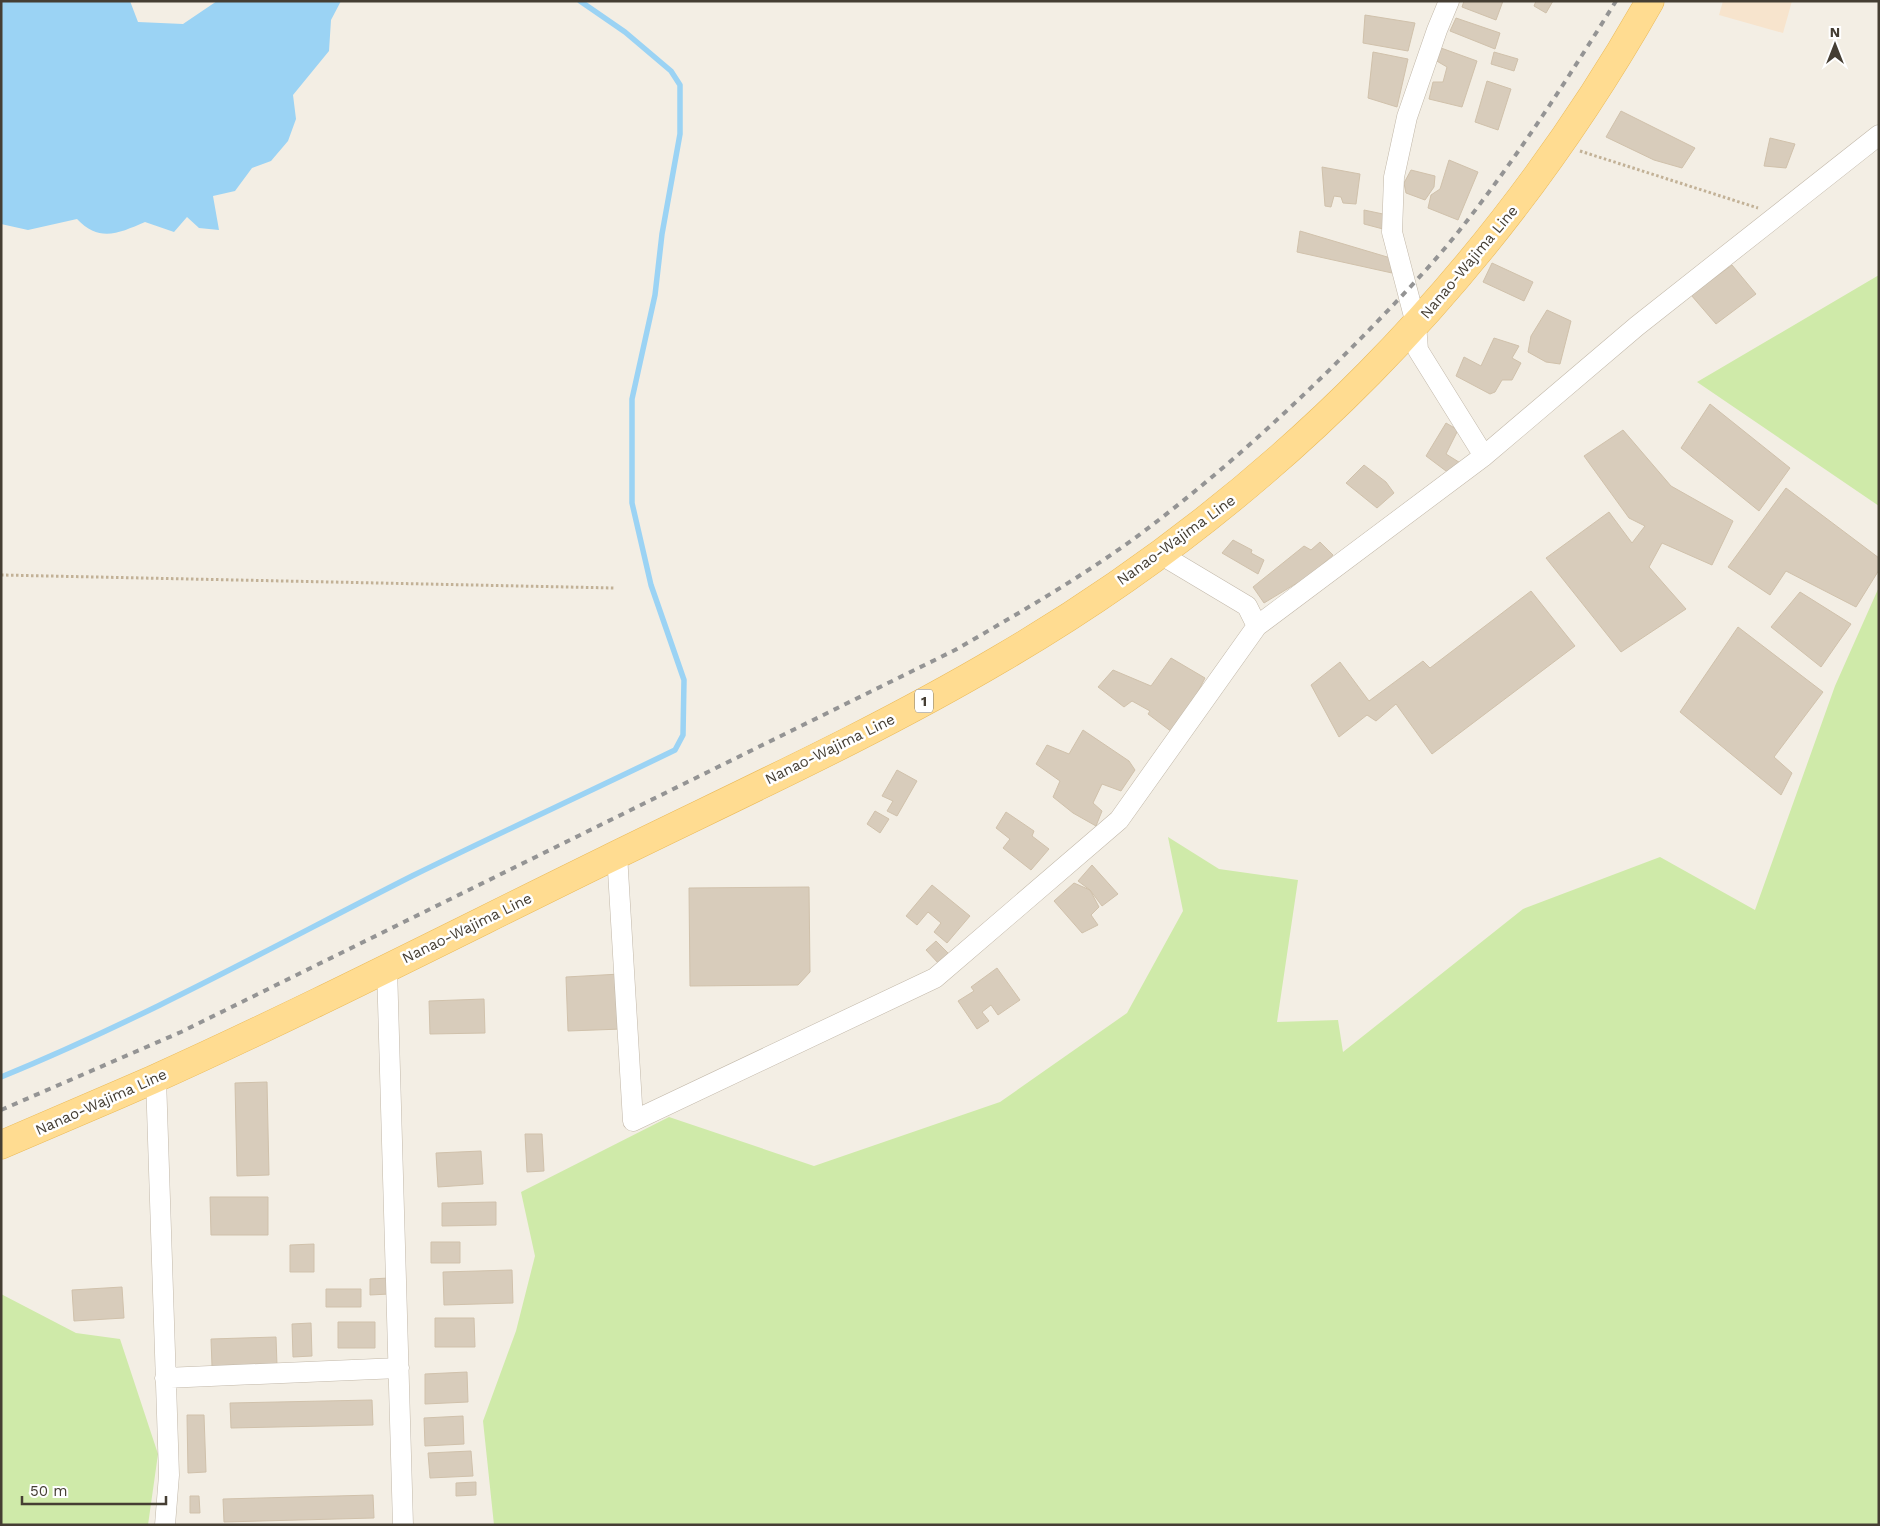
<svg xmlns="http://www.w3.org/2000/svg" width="1880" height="1526" font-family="'Work Sans',sans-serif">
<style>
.commercial{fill:#f7e4cd}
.green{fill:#cfeaa9}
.water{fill:#9bd3f4}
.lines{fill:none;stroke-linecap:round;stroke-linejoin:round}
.stream{stroke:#9bd3f4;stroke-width:5.5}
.building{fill:#d8ccbb;stroke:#d0c1ab}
.street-casing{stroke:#c2b8a9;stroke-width:21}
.primary-casing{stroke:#ebbb5a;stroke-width:29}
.path{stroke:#c2b196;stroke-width:3;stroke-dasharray:2.5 2.5;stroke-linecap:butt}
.street{stroke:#fff;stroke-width:20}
.primary{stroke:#ffdc91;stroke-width:28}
.rail{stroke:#949494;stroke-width:4;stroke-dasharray:6 6;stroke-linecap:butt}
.labels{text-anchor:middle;stroke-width:5;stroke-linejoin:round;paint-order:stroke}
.shield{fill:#fff;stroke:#7d7870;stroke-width:1}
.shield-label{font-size:14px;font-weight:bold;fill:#453e33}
.street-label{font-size:15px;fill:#453e33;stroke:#fff}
</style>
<rect width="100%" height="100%" fill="#f3eee4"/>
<!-- commercial -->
<path class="commercial" d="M 1723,1 L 1792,1 L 1783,33 L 1719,15 Z"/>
<!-- green -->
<path class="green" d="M 1879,275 L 1879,506 L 1697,382 Z
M 1879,587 L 1879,1525 L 494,1525 L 483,1421 L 516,1331 L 535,1256 L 521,1192 L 669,1117 L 814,1166 L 1000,1102 L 1127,1013 L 1183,911 L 1168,837 L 1219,869 L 1298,880 L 1277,1022 L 1338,1020 L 1343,1052 L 1523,909 L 1660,857 L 1755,910 L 1835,686 Z
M 1,1294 L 76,1333 L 120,1339 L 158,1454 L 148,1525 L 1,1525 Z"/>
<!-- water -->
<path class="water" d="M 1,1 L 130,1 L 138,22 L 183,24 L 217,1 L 341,1 L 331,20 L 329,51 L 293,95 L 296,119 L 288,141 L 271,161 L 252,168 L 235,191 L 213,196 L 219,230 L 199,228 L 187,217 L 174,232 L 145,222 C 119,233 100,243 77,219 L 28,230 L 1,224 Z"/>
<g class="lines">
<!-- stream -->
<path class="stream" d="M 1,1077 C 143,1019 276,945 412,876 C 499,833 587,793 675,750 L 683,735 L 684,680 L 651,585 L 632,503 L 632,399 L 655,295 L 662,234 L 680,134 L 680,85 L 671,71 L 625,32 L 580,1"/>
</g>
<!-- building -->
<path class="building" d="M 1464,1 L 1503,1 L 1496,20 L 1462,7 Z
M 1536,1 L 1553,1 L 1546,13 L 1534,6 Z
M 1365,15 L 1415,23 L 1408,51 L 1363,43 Z
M 1456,18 L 1500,33 L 1495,49 L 1450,31 Z
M 1441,48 L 1477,61 L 1462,107 L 1429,99 L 1433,82 L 1443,82 L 1447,67 L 1435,60 Z
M 1373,52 L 1408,59 L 1397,107 L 1368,98 Z
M 1494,52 L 1518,59 L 1514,71 L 1491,64 Z
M 1487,81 L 1511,89 L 1498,130 L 1475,122 Z
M 1621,111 L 1695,148 L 1682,168 L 1654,160 L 1606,137 Z
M 1770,138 L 1795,144 L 1786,168 L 1764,166 Z
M 1449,160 L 1478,172 L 1458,220 L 1428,208 L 1431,195 L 1440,189 Z
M 1322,167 L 1360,174 L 1356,204 L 1343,203 L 1341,197 L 1334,196 L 1331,207 L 1325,206 Z
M 1411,170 L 1435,176 L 1434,187 L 1425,200 L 1406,193 L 1404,183 Z
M 1364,210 L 1383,214 L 1383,229 L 1364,224 Z
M 1300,231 L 1394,259 L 1392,273 L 1297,252 Z
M 1492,263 L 1533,282 L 1524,301 L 1483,282 Z
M 1732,265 L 1756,294 L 1716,324 L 1691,295 Z
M 1547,310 L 1571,321 L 1560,364 L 1546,362 L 1528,352 L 1531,336 Z
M 1494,338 L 1519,346 L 1512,358 L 1521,363 L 1512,380 L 1502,380 L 1495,392 L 1490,394 L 1456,376 L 1464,357 L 1481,366 Z
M 1710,404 L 1790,468 L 1759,511 L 1681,448 Z
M 1446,423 L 1458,430 L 1446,454 L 1462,464 L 1450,474 L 1426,456 Z
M 1623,430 L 1671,486 L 1733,521 L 1712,565 L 1662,543 L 1649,567 L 1686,609 L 1621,652 L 1546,558 L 1609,512 L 1632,543 L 1645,526 L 1629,518 L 1584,456 Z
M 1364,465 L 1386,482 L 1394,493 L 1377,508 L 1346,483 Z
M 1786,488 L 1879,558 L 1879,570 L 1856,607 L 1786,571 L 1770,595 L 1728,567 Z
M 1233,540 L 1252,550 L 1251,553 L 1264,560 L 1258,574 L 1222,553 Z
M 1320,542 L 1333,555 L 1300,584 L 1297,583 L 1264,603 L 1253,587 L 1304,546 L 1311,550 Z
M 1531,591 L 1575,646 L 1432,754 L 1396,704 L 1376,721 L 1367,715 L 1339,737 L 1311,685 L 1340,662 L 1369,701 L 1423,661 L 1430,668 Z
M 1800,592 L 1851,624 L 1821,667 L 1771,627 Z
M 1738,627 L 1823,692 L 1774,757 L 1792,773 L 1781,795 L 1680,712 Z
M 1171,658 L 1205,678 L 1176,735 L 1148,714 L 1150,711 L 1132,701 L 1124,707 L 1098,687 L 1113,670 L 1151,686 Z
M 1083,730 L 1129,761 L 1135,770 L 1121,791 L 1102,784 L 1093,803 L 1102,811 L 1096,826 L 1073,813 L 1053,797 L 1060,781 L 1036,764 L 1047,745 L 1069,754 Z
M 897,770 L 917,781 L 897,816 L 887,811 L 893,801 L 882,796 Z
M 875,811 L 889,819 L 880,833 L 867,824 Z
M 1006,812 L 1034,831 L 1032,836 L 1049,849 L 1031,870 L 1003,848 L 1010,839 L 996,828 Z
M 1092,865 L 1118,894 L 1102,906 L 1090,890 L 1078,881 Z
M 1074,883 L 1090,890 L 1099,907 L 1091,915 L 1098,925 L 1082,933 L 1054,901 Z
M 932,885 L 970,916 L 947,943 L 934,932 L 941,923 L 928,912 L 917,925 L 906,916 Z
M 809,887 L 810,972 L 798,985 L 690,986 L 689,888 Z
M 936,941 L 949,954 L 939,964 L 926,950 Z
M 997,968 L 1020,1000 L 998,1015 L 991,1005 L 982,1012 L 989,1021 L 977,1029 L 958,1001 L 974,991 L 971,987 Z
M 620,974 L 622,1029 L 568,1031 L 566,977 Z
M 484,999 L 485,1033 L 430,1034 L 429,1001 Z
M 267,1082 L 269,1175 L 237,1176 L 235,1083 Z
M 525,1134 L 542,1134 L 544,1171 L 527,1172 Z
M 481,1151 L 483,1184 L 438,1187 L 436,1153 Z
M 210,1197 L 268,1197 L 268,1235 L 211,1235 Z
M 496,1202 L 496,1225 L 442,1226 L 442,1203 Z
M 431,1242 L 460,1242 L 460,1263 L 431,1263 Z
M 314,1244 L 314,1272 L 290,1272 L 290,1245 Z
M 512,1270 L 513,1303 L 444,1305 L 443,1272 Z
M 389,1278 L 389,1294 L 370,1295 L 370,1279 Z
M 122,1287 L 124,1318 L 74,1321 L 72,1290 Z
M 326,1289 L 361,1289 L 361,1307 L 326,1307 Z
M 435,1318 L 474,1318 L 475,1347 L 435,1347 Z
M 338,1322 L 375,1322 L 375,1348 L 338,1348 Z
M 311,1323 L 312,1356 L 293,1357 L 292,1324 Z
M 276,1337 L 277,1365 L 212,1366 L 211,1339 Z
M 467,1372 L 468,1402 L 425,1404 L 425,1374 Z
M 372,1400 L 373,1425 L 231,1428 L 230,1403 Z
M 187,1415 L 204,1415 L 206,1472 L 188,1473 Z
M 463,1416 L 464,1444 L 425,1446 L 424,1418 Z
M 471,1451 L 473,1476 L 430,1478 L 428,1453 Z
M 476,1482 L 476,1495 L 456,1496 L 456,1483 Z
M 373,1495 L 374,1518 L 224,1522 L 223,1499 Z
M 190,1496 L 199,1496 L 200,1513 L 190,1513 Z"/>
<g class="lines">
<defs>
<path id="street" d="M 1449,1 L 1437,30 L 1407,117 L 1394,177 L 1392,232 L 1416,324 L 1418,350 L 1484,456
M 1160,554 L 1247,606 L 1257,626
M 617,854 L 633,1121 L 935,978 L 1119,820 L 1257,626 L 1484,456 L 1637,326 L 1879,135
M 387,967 L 403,1525
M 156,1078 L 169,1475 L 165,1525
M 165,1378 L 399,1368"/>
<path id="primary" d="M 1,1145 C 52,1123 102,1102 152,1080 C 305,1011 455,934 606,860 C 738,795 873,734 1000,659 C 1273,500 1494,276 1650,1"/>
</defs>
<!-- street casing -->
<use href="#street" class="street-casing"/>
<!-- primary casing -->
<use href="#primary" class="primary-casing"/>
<!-- path -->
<path class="path" d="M 1580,151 L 1758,208
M 1,575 L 614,588"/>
<!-- street -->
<use href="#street" class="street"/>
<!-- primary -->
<use href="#primary" class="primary"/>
<!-- rail -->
<path class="rail" d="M 1,1110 L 181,1032 L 955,650 C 1019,613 1084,576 1143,532 C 1224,471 1300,401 1371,328 C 1401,297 1432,265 1459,231 C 1517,158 1567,80 1616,1"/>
</g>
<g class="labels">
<!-- shield labels -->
<rect class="shield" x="915" y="689.5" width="18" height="23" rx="4"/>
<g class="shield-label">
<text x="924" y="706">1</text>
</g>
<!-- street labels -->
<g class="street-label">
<text transform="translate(1469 262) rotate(-50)" y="5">Nanao-Wajima Line</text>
<text transform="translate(1176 540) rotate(-36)" y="5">Nanao-Wajima Line</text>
<text transform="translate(830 749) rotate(-26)" y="5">Nanao-Wajima Line</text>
<text transform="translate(467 928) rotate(-26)" y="5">Nanao-Wajima Line</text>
<text transform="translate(101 1102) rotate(-24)" y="5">Nanao-Wajima Line</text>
</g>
</g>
<!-- border -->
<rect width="1880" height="1526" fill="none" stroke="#453e33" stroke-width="5"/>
<!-- north arrow -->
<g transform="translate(1835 45)" stroke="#ffffff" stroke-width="4" paint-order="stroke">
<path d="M0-4L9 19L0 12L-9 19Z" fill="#453e33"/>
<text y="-8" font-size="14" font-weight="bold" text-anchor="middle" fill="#453e33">N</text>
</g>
<!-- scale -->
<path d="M22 1496v8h144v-8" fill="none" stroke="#453e33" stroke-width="2.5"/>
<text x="30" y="1496" font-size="15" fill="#453e33" stroke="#ffffff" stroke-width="4" paint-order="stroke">50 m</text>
</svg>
